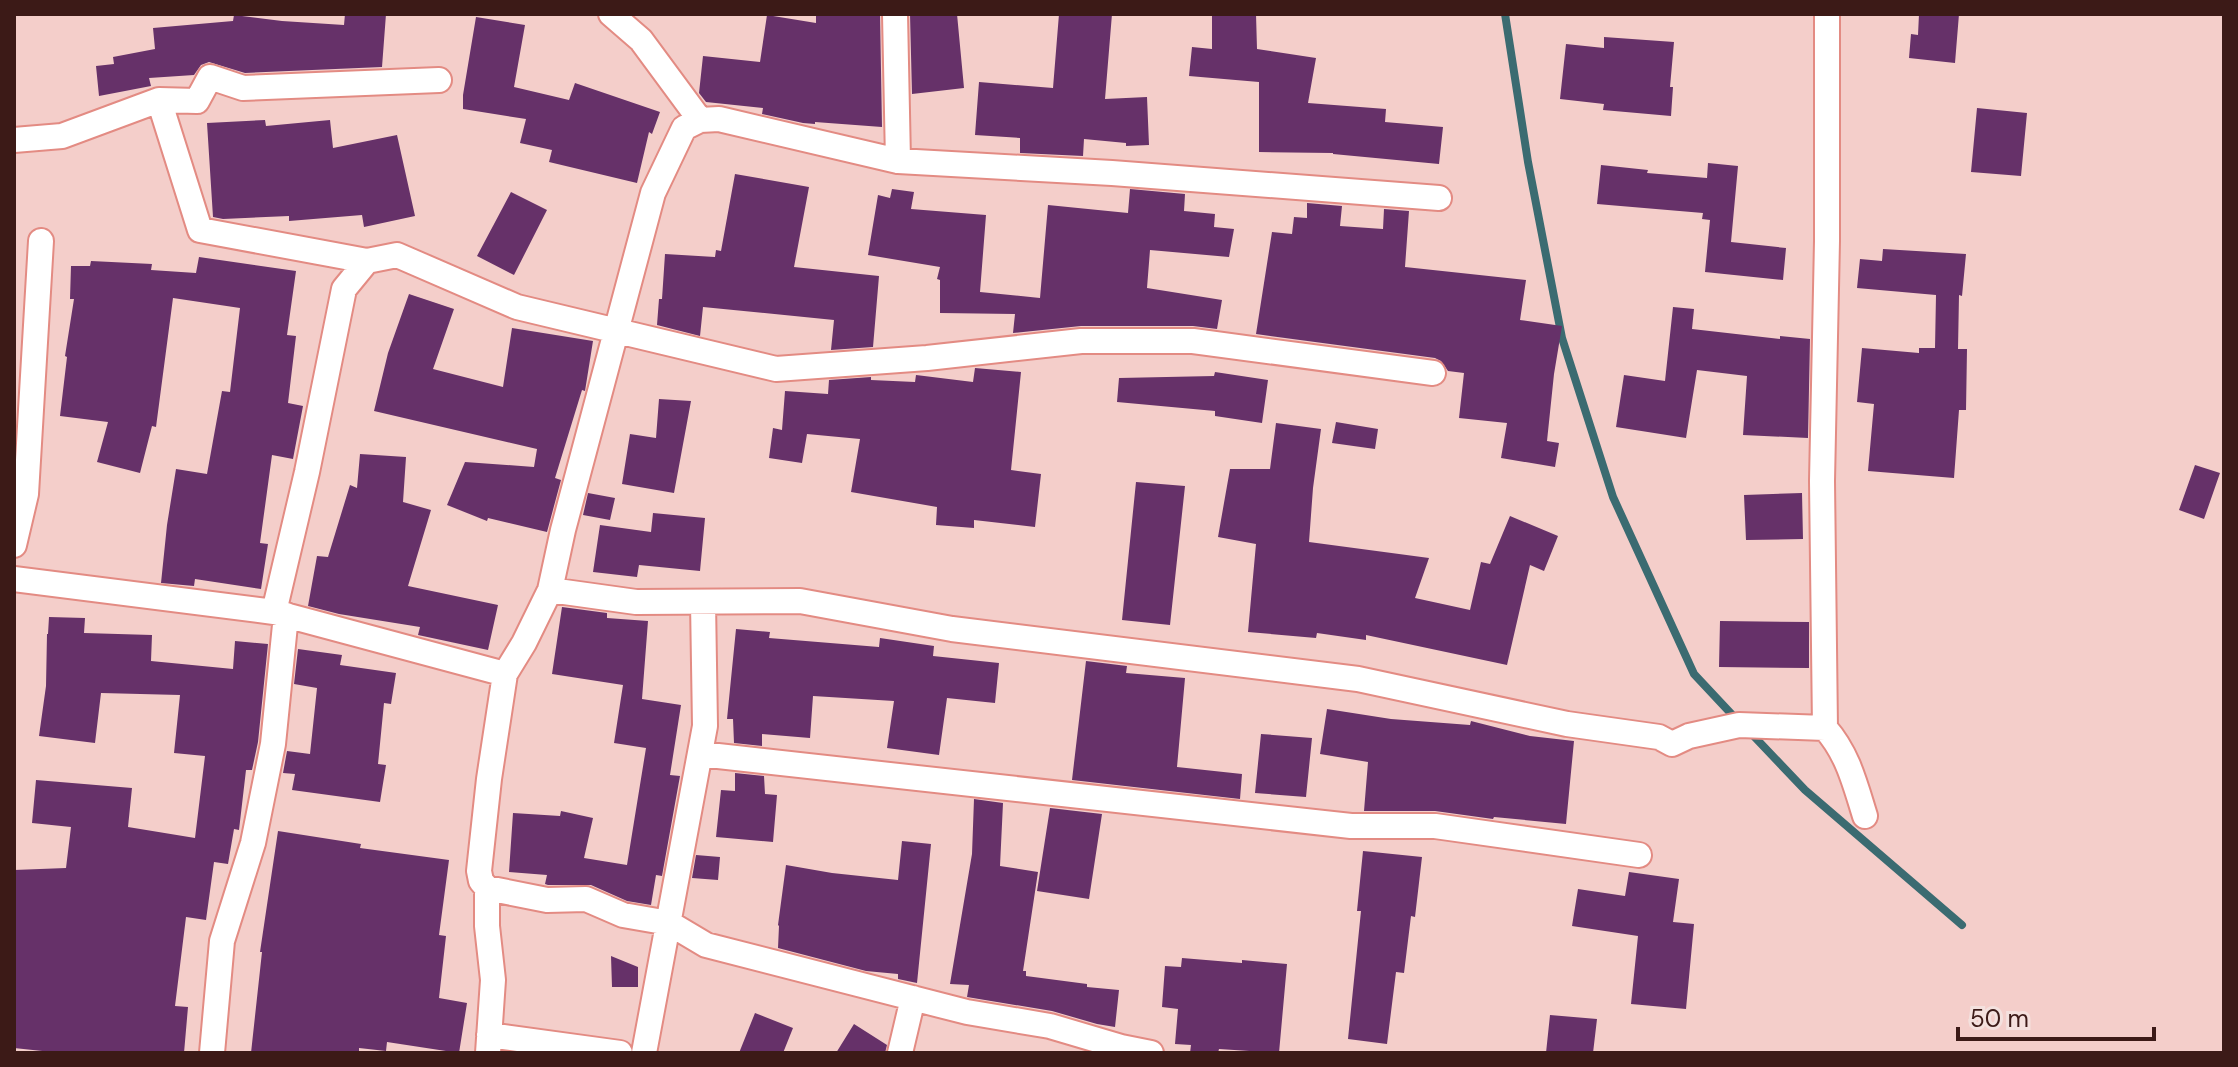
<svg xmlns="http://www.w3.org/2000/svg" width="2238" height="1067" font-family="'DM Sans',sans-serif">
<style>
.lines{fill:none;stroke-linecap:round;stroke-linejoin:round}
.stream{stroke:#3b6b71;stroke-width:8}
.building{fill:#663169}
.street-casing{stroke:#e38b83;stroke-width:28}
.street{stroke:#fff;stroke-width:24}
</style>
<rect width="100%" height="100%" fill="#f4ceca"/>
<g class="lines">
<!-- stream -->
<path class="stream" d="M 1505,14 L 1528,162 L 1562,338 L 1613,497 L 1694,674 L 1738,721
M 1748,730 L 1805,790 L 1962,925"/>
</g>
<!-- building -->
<path class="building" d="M 345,14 L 386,14 L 382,67 L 245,73 L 209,62 L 201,65 L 194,75 L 149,78 L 151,86 L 99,96 L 96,66 L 114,64 L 113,57 L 155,49 L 153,28 L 233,21 L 234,15 L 282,21 L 344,25 Z
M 816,14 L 880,14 L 882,127 L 815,122 L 815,124 L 803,123 L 762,114 L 763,108 L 706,102 L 699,93 L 703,56 L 760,62 L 767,15 L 816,23 Z
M 910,14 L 957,14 L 964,88 L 912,94 Z
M 1059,14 L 1112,14 L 1105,99 L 1147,97 L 1149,145 L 1126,146 L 1126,143 L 1084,139 L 1083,156 L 1020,153 L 1020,138 L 975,135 L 979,82 L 1053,88 Z
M 1212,14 L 1256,14 L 1257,49 L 1316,58 L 1308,103 L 1386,109 L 1385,122 L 1443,127 L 1439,164 L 1333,154 L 1333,153 L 1259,152 L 1259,82 L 1189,76 L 1192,47 L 1212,49 Z
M 1919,14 L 1959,14 L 1955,63 L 1909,58 L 1911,34 L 1918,35 Z
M 476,17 L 525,25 L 514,87 L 569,100 L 575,83 L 660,112 L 652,134 L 649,132 L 637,183 L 549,162 L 552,150 L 520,143 L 526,119 L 463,109 L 463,95 Z
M 1604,37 L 1674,42 L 1670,87 L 1673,87 L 1671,116 L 1603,110 L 1604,104 L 1560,99 L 1566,44 L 1604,48 Z
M 1977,108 L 2027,113 L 2021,176 L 1971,172 Z
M 265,120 L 266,126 L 330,120 L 333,148 L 397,135 L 415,216 L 364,227 L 362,215 L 289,221 L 289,216 L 223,219 L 213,217 L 207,123 Z
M 1708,163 L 1738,166 L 1731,242 L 1786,248 L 1783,280 L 1705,272 L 1710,220 L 1702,219 L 1703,213 L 1597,204 L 1601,165 L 1648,170 L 1647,173 L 1707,178 Z
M 735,174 L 809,187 L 794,267 L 879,276 L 873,347 L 831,350 L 834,320 L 703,307 L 700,336 L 657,325 L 659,299 L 662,299 L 665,254 L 715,257 L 716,250 L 721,251 Z
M 892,189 L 914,192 L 911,209 L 986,215 L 980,292 L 1040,298 L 1048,205 L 1128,213 L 1130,189 L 1185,194 L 1184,211 L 1215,214 L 1214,227 L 1234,229 L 1229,257 L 1150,250 L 1147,288 L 1222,300 L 1217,329 L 1193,326 L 1081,326 L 1013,333 L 1015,314 L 940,313 L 940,280 L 937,279 L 940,267 L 868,255 L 878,195 L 890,198 Z
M 511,192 L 547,210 L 514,275 L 477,256 Z
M 1307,203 L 1342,206 L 1340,226 L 1383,229 L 1384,209 L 1409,211 L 1405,267 L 1526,280 L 1520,320 L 1562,326 L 1554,374 L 1547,441 L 1559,443 L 1555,467 L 1501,458 L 1507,423 L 1459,418 L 1464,373 L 1448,371 L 1441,361 L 1435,358 L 1256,334 L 1272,232 L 1292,234 L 1294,217 L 1307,218 Z
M 1883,249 L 1966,254 L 1962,296 L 1959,295 L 1958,349 L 1967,349 L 1966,410 L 1959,410 L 1954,478 L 1868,471 L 1874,404 L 1857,402 L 1862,348 L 1919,353 L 1919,348 L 1935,348 L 1936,295 L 1857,288 L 1860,259 L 1882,261 Z
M 199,257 L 296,271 L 287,335 L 296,336 L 288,403 L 303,406 L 293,459 L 272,455 L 260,543 L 268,544 L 261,589 L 195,579 L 194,586 L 161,583 L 167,525 L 176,469 L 207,474 L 222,391 L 230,392 L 240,308 L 173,298 L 156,427 L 152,426 L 140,473 L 97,462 L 108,422 L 60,416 L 67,357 L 65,356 L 74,299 L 70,299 L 71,266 L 90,266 L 91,261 L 152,264 L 151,270 L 196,273 Z
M 409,294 L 454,309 L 433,369 L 503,387 L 512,328 L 593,341 L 585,391 L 582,390 L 555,478 L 561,480 L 547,532 L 488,518 L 487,521 L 447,505 L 465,462 L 534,467 L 537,449 L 374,411 L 388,353 Z
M 1673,307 L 1694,309 L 1692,329 L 1780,339 L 1780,336 L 1810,339 L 1808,438 L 1743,435 L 1747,376 L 1697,370 L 1686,438 L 1616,427 L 1624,375 L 1665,381 Z
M 975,368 L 1021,372 L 1011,470 L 1041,474 L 1035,527 L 974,520 L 974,528 L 936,525 L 937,507 L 851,492 L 860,439 L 807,434 L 802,463 L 769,458 L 773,428 L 782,430 L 785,391 L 828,394 L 829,380 L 871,377 L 871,380 L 915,382 L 916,375 L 973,382 Z
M 1215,372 L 1268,380 L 1262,423 L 1215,416 L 1215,411 L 1117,402 L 1119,378 L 1214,376 Z
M 659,399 L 691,401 L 674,493 L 622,484 L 630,434 L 656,438 Z
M 1336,422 L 1378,429 L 1375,449 L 1332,443 Z
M 1276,423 L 1321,429 L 1313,488 L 1309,542 L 1429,558 L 1415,598 L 1470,610 L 1481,562 L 1490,564 L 1510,516 L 1558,536 L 1544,571 L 1530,565 L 1507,665 L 1366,635 L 1366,640 L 1317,633 L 1316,638 L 1248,632 L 1256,544 L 1218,537 L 1230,469 L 1270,469 Z
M 360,454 L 406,457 L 403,502 L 431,510 L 408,586 L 498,605 L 488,650 L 418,635 L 420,627 L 339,614 L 308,606 L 317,556 L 328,557 L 350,485 L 357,488 Z
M 2195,465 L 2220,473 L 2204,519 L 2179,510 Z
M 1136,482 L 1185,486 L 1170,625 L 1122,620 Z
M 588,493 L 615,498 L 610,520 L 583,515 Z
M 1802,493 L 1803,539 L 1746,540 L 1744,495 Z
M 653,513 L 705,518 L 700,571 L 639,565 L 637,577 L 593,572 L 600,525 L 651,532 Z
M 562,607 L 607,613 L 607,618 L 648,621 L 642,699 L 681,705 L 670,775 L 680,776 L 662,876 L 656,875 L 651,905 L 627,901 L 591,885 L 548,885 L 545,884 L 547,875 L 509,872 L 513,813 L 560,816 L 561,811 L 593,818 L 584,858 L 627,865 L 646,748 L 614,743 L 623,685 L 552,674 Z
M 49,617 L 85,618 L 84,633 L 152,635 L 151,661 L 233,669 L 235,641 L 268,644 L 258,742 L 252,770 L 246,770 L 239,830 L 234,829 L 228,864 L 214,862 L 206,920 L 186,917 L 175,1006 L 188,1007 L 184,1053 L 61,1053 L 14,1048 L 14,870 L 66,868 L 71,827 L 32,823 L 36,780 L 132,788 L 128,827 L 195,838 L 205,756 L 174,753 L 180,695 L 101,693 L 95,743 L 39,736 L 46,686 L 47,634 L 48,634 Z
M 1720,621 L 1809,622 L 1809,668 L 1719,667 Z
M 736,629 L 770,632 L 769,638 L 879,647 L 880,638 L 934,646 L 933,656 L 999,663 L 995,703 L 947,698 L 939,755 L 887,748 L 894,701 L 813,696 L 810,738 L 762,734 L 762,746 L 734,743 L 733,719 L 727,719 Z
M 298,649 L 342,655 L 340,665 L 396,673 L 391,704 L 384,703 L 378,764 L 386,765 L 380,802 L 292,790 L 295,774 L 283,773 L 287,751 L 310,754 L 317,688 L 294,684 Z
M 1086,661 L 1127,666 L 1126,673 L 1185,678 L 1177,767 L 1242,774 L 1240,799 L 1072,780 Z
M 1327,709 L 1391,719 L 1470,725 L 1471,721 L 1530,736 L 1574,741 L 1566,824 L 1494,817 L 1493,819 L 1435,811 L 1364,811 L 1368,762 L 1320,754 Z
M 1261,734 L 1312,738 L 1306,797 L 1255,793 Z
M 735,773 L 764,776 L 765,794 L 777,795 L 773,842 L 716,837 L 721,790 L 735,791 Z
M 974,799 L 1003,803 L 1000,866 L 1038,872 L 1023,971 L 1026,971 L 1026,976 L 1087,984 L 1087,987 L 1119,990 L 1115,1027 L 1097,1024 L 1052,1011 L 967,997 L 969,985 L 950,984 L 972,854 Z
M 1050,808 L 1102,814 L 1089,899 L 1037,891 Z
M 278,831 L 361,844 L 360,848 L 449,860 L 439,935 L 446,936 L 439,998 L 467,1003 L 459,1053 L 387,1042 L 386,1051 L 359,1048 L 359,1053 L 251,1053 L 262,952 L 260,952 Z
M 902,841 L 931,844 L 917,983 L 898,979 L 898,974 L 866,971 L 778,948 L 779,926 L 778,925 L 786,865 L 832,873 L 898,880 Z
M 1363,851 L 1422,857 L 1415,917 L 1411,916 L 1404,973 L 1396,972 L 1387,1044 L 1348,1039 L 1361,911 L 1357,911 Z
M 696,855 L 720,857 L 718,880 L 692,878 Z
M 1629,872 L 1679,879 L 1673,922 L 1694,924 L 1686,1009 L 1631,1004 L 1638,936 L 1572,926 L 1578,889 L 1625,896 Z
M 611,956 L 638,967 L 638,987 L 612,987 Z
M 1182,958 L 1242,963 L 1242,960 L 1287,964 L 1279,1053 L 1219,1049 L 1218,1053 L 1190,1053 L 1191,1045 L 1175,1044 L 1178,1009 L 1162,1007 L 1165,966 L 1181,967 Z
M 755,1013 L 793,1028 L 783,1053 L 739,1053 Z
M 1550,1015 L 1597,1019 L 1593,1053 L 1546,1053 Z
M 854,1024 L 887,1045 L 885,1053 L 836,1053 Z"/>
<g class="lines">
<defs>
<path id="street" d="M 611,14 L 641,40 L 700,120
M 895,14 L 898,161
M 1827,14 L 1827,241 L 1822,481 L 1825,728 C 1848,754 1855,784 1865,816
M 159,100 L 200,230 L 367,261
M 14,140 L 62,136 L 159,100 L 197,101 L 210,77 L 243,88 L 439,80
M 14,545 L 26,494 L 41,241
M 14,579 L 274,612 L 505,674
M 550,590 L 636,602 L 800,601 L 952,629 L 1358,679 L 1567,724 L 1659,737 L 1672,744 L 1689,736 L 1739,725 L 1825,728
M 274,612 L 307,472 L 344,289 L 367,261 L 397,255 L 517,307 L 776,369 L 927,358 L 1081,341 L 1193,341 L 1433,373
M 700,754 L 1351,826 L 1435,826 L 1639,855
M 487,888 L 487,926 L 493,980 L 488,1053
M 489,1035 L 620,1053
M 212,1053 L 222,941 L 253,843 L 273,744 L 286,615
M 644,1053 L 705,726 L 703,602
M 900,1053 L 913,998
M 1151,1053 L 1121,1047 L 1050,1026 L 967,1012 L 706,945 L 669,923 L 623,915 L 586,899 L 547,900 L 487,888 L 481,881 L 479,871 L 489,779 L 505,674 L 524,643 L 550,590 L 563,530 L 653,193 L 684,128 L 700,120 L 719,119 L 898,161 L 1112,173 L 1439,198"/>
</defs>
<!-- street casing -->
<use href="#street" class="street-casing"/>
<!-- street -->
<use href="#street" class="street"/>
</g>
<!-- border -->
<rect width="2238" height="1067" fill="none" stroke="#3c1a17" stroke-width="32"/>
<!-- scale -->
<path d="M1958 1027v12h196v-12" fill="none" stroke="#3c1a17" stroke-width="4"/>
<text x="1970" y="1027" font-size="24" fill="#3c1a17" stroke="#f4e1de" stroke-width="6" paint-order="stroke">50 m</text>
</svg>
